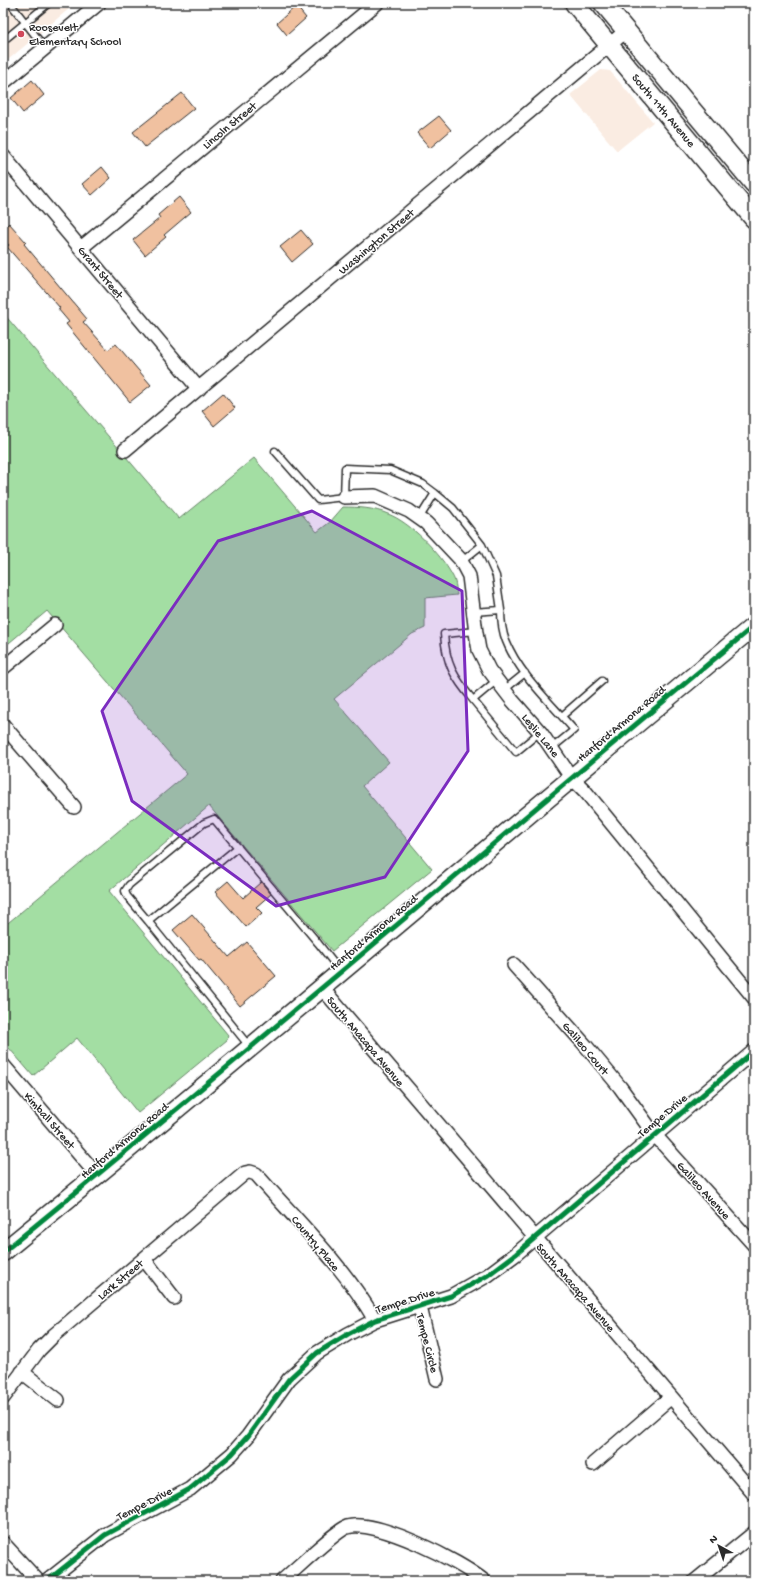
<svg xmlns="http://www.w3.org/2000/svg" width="757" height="1584" font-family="'Gochi Hand',sans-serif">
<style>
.built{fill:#faece2}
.green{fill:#a3dea3;stroke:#678467}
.building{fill:#f0c1a0;stroke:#2b2b2b}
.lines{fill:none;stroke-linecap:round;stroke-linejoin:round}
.service-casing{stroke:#2b2b2b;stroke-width:9}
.minor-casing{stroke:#2b2b2b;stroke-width:16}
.secondary-casing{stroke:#2b2b2b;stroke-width:21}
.service{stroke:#fff;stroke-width:6}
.minor{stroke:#fff;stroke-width:13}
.secondary{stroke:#fff;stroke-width:18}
.cycleway-casing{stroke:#fff;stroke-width:8}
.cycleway{stroke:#00873e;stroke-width:5}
.marked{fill:#7b2cbf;fill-opacity:0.2;stroke:#7b2cbf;stroke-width:3;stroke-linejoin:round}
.poi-dot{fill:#d1495b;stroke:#fff;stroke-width:1.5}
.labels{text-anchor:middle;stroke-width:3;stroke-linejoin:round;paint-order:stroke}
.poi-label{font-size:12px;fill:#2b2b2b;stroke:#fff;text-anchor:start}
.street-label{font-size:12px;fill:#2b2b2b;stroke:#fff}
</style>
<rect width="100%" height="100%" fill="#fff"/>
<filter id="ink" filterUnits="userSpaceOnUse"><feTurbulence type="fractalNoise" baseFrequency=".025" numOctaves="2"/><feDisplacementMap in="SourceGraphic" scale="8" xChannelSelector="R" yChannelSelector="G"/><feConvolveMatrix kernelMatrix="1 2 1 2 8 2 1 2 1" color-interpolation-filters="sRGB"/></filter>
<g filter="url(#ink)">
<!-- built -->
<path class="built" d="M 3,3 L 76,3 L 3,64 Z
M 601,70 L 610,71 L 653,122 L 617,151 L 570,95 Z"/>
<!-- green -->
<path class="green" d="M 3,313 L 179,519 L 254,458 L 317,532 L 330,522 L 343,507 C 358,507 374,508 388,514 C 410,522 441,554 452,575 C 456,581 456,588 457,595 L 425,598 L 425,628 L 412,634 L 334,699 L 389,762 L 362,786 L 432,869 L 332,951 L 209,806 L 109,891 L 228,1035 L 227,1040 L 138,1113 L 77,1038 L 33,1076 L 3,1041 L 3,927 L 187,774 L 47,611 L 3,648 Z"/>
<!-- building -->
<path class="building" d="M 296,6 L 306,18 L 287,35 L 277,23 Z
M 32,80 L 44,95 L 23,113 L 11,98 Z
M 182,93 L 194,108 L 145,147 L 133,132 Z
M 439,116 L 451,130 L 430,148 L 417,133 Z
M 102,167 L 111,178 L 92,195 L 82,184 Z
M 179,197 L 191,212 L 164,235 L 166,237 L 145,255 L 133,240 L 160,218 L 158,215 Z
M 9,223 L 26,242 L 24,244 L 87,319 L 83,322 L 108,350 L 116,344 L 151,385 L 130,402 L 66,324 L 69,322 L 58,309 L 60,308 L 7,247 L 9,245 L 3,239 L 3,229 Z
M 301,230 L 313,244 L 292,262 L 280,247 Z
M 223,393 L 235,408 L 214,426 L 202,411 Z
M 228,881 L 243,898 L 261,882 L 271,894 L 256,907 L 262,913 L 246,927 L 215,892 Z
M 192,914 L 229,957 L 247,942 L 276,976 L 240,1006 L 201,959 L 199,960 L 173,930 Z"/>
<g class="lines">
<defs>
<path id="service" d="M 10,3 L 45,48
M 3,41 L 49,3
M 275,451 L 318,500 L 344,497 L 345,468 L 390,470 L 423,484 L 435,493 L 420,517
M 435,493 L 453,508 L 482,545 L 461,562
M 501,610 C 501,620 502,631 506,641 C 519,674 551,703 574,730 L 552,748
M 473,612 L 501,610 L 496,576 L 482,545
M 476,631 L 444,634 C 446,665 454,677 473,700 L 497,680
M 504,690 L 525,673
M 473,700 L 516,752 L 540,732
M 562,716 L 602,681
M 238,847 L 148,921 L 249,1046
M 148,921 L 127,896 L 125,891 L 129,885 L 204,823 L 214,819 L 318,943 L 340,971"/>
<path id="minor" d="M 3,83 L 99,3
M 3,156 L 199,389
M 81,248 L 377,3
M 125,450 L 626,31
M 344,497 L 375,496 L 409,511 L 426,523 L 460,559 L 469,576 L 476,633 L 479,650 L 489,670 L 512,700 L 541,733 L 571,777 L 585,791 L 754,998
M 3,668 L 55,625
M 3,725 L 74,807
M 514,965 L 586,1046 L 620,1087 L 654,1134 L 754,1245
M 322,988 L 754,1494
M 3,1065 L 97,1175
M 144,1259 L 174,1298
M 420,1307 L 437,1379
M 22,1372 L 58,1400
M 3,1398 L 39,1350 L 54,1335 L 245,1173 L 250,1172 L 256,1174 C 297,1221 344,1266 375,1320
M 593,1464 L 671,1397
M 3,1543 L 38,1581
M 47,1581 L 105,1535 L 190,1489 L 232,1454 L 248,1436 L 289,1379 L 317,1353 L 348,1334 L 375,1320 L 451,1296 L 488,1275 L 516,1254 L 754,1051
M 282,1581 C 295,1570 334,1532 347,1527 C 376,1518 461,1562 484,1581
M 695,1581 L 754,1533"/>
<path id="secondary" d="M 574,3 L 754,219
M 603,3 L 754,184
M 3,1252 C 256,1046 503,834 754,626"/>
</defs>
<!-- service casing -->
<use href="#service" class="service-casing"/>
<!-- minor casing -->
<use href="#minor" class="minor-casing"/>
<!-- secondary casing -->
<use href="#secondary" class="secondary-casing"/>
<!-- service -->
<use href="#service" class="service"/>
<!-- minor -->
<use href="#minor" class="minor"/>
<!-- secondary -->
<use href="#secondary" class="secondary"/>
<defs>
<path id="cycleway" d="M 3,1252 C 256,1046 503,834 754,626
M 47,1581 L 105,1535 L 190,1489 L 232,1454 L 248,1436 L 289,1379 L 317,1353 L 348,1334 L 375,1320 L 451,1296 L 488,1275 L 516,1254 L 754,1051"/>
</defs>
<!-- cycleway casing -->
<use href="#cycleway" class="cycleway-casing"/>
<!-- cycleway -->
<use href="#cycleway" class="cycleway"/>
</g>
</g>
<!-- marked area -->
<path class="marked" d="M 312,511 L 462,591 L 468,751 L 385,877 L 276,906 L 132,801 L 102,711 L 218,541 Z"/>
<!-- markers -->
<circle class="poi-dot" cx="21" cy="34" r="4"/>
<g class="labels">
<!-- poi labels -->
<g class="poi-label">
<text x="29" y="31">Roosevelt<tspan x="29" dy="14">Elementary School</tspan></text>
</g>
<!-- street labels -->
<g class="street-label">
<text transform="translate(664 110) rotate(50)" y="4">South 11th Avenue</text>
<text transform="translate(229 125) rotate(-40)" y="4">Lincoln Street</text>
<text transform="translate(376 241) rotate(-40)" y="4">Washington Street</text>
<text transform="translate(101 272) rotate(50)" y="4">Grant Street</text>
<text transform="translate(621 723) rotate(-40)" y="4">Hanford Armona Road</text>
<text transform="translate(541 735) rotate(51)" y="4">Leslie Lane</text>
<text transform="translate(373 932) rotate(-40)" y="4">Hanford Armona Road</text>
<text transform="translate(366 1041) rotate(50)" y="4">South Anacapa Avenue</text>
<text transform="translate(586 1048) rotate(50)" y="4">Galileo Court</text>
<text transform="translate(662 1115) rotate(-40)" y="4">Tempe Drive</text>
<text transform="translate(50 1120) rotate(49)" y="4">Kimball Street</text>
<text transform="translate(124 1140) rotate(-40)" y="4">Hanford Armona Road</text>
<text transform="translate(704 1190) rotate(48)" y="4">Galileo Avenue</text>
<text transform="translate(316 1243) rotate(50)" y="4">Country Place</text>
<text transform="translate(120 1279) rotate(-40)" y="4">Lark Street</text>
<text transform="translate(576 1287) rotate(49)" y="4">South Anacapa Avenue</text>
<text transform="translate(405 1300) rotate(-17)" y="4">Tempe Drive</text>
<text transform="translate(428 1343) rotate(76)" y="4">Tempe Circle</text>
<text transform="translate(144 1503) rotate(-27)" y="4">Tempe Drive</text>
</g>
</g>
<!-- margin -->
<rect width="757" height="1584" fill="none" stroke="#fff" stroke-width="16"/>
<rect x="8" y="8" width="741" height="1568" fill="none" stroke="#2b2b2b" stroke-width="1.5" filter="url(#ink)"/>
<!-- north arrow -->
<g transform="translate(719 1546) rotate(320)" stroke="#ffffff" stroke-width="3" paint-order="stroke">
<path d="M0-3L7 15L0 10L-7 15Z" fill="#2b2b2b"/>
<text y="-6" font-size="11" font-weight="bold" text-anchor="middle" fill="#2b2b2b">N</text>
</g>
</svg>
